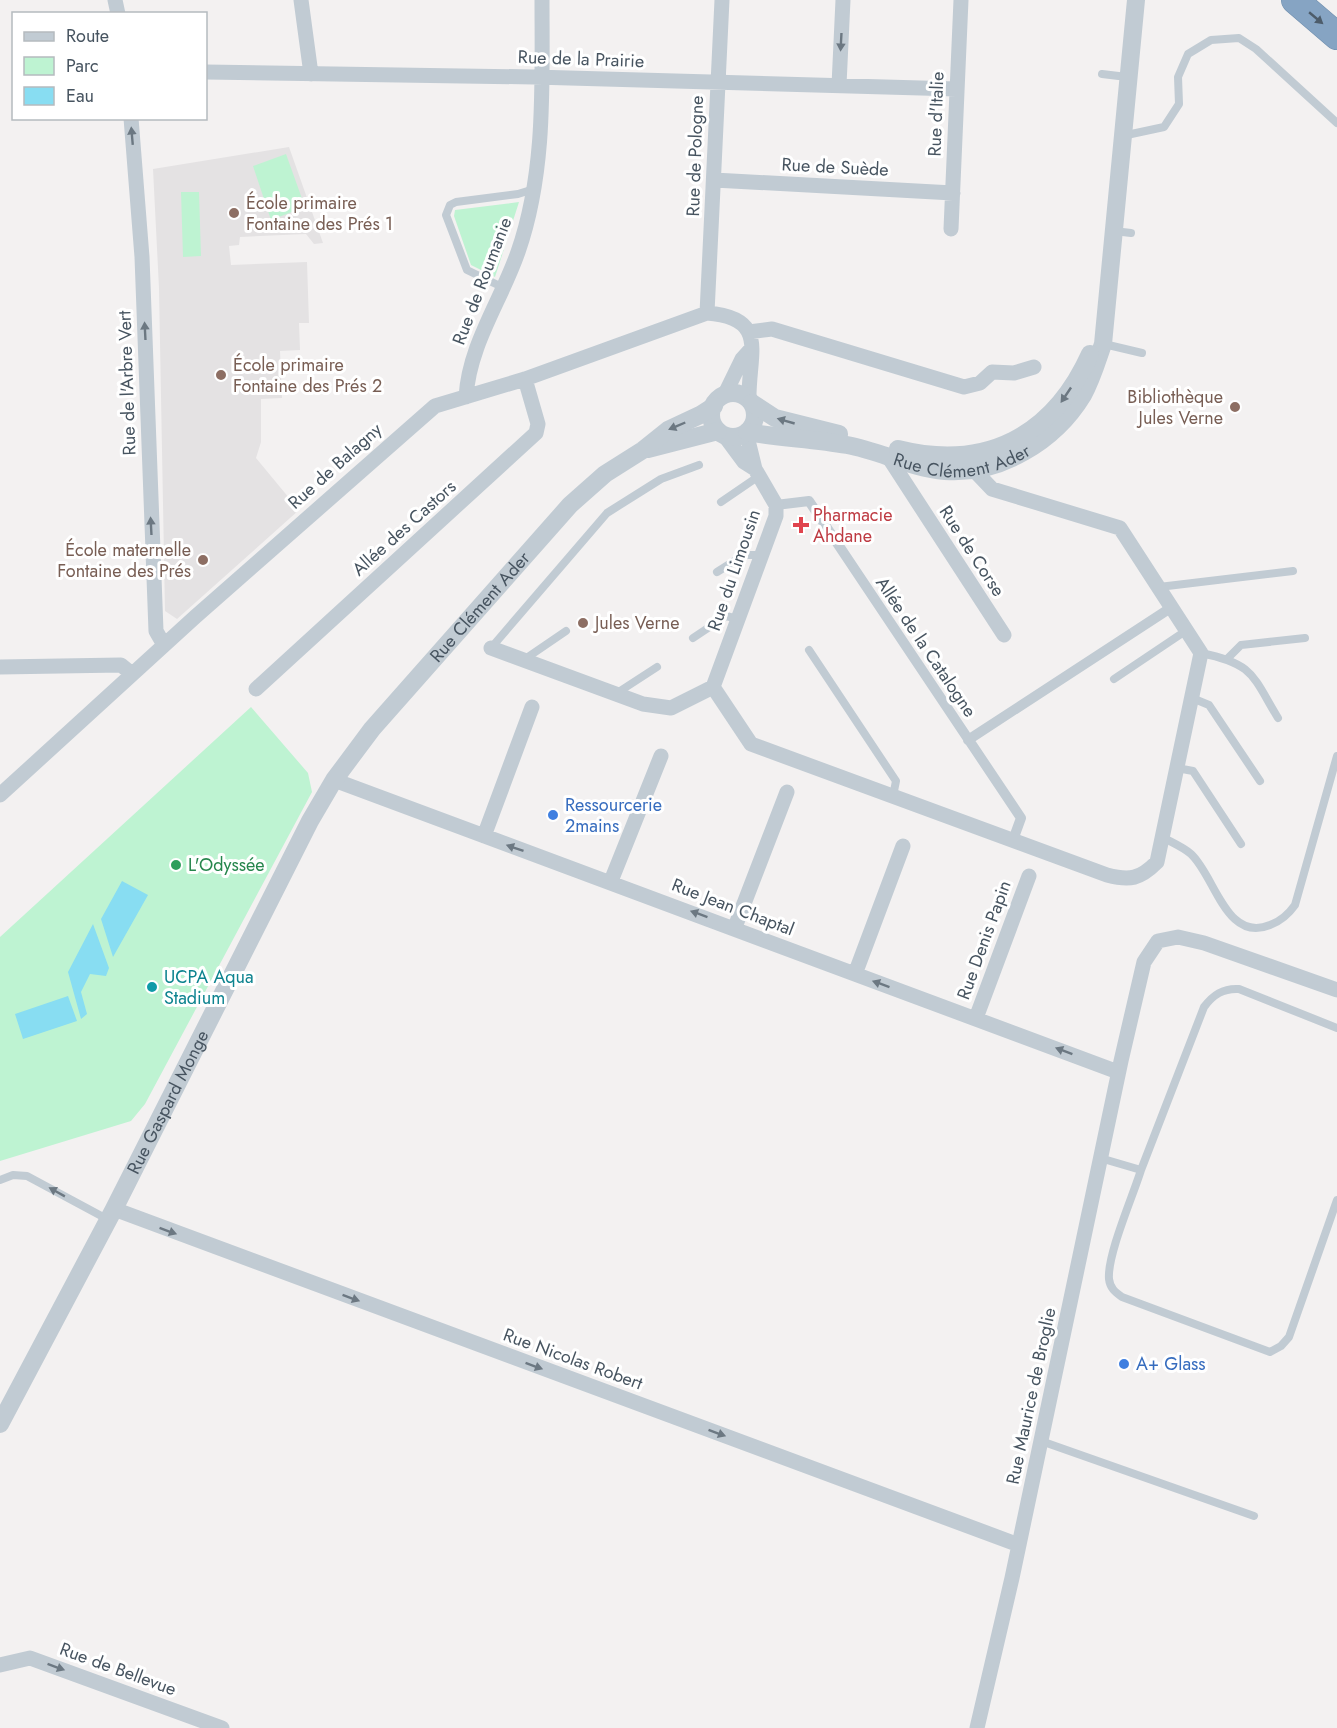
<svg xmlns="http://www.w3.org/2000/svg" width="1337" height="1728" font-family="Jost,sans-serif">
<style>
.education{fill:#e4e2e3}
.green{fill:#bef3d2}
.water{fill:#88ddf2}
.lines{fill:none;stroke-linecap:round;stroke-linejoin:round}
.motorway-casing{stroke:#718fae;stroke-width:28}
.service{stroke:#c1cbd3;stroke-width:8}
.pedestrian{stroke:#c1cbd3;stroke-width:10}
.minor{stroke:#c1cbd3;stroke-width:15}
.tertiary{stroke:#c1cbd3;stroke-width:18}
.motorway{stroke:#86a4c3;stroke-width:27}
.oneway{fill:#4d5c6a}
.oneway2{fill:#6c7882}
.education-dot{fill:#8d6e63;stroke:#fff;stroke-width:2}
.health-dot{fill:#e0444e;stroke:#fff;stroke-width:2}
.shop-dot{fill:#3f7fe0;stroke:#fff;stroke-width:2}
.leisure-dot{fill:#2e9e5b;stroke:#fff;stroke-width:2}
.culture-dot{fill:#0f9aa8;stroke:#fff;stroke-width:2}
.labels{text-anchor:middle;stroke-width:6;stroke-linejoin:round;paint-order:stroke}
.street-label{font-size:18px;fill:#475460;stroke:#fff}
.education-label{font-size:18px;fill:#785e54;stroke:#fff;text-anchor:start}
.health-label{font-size:18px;fill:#be3a42;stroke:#fff;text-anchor:start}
.shop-label{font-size:18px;fill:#366cbe;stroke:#fff;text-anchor:start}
.leisure-label{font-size:18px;fill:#27864d;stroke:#fff;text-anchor:start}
.culture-label{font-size:18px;fill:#0d838f;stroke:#fff;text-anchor:start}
</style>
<rect width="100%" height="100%" fill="#f3f1f1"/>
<!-- education -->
<path class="education" d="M 289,147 L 323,243 L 314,244 L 306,234 L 240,237 L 239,245 L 229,246 L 231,265 L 307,262 L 309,323 L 299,323 L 300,350 L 280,351 L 282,398 L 261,399 L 261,442 L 256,458 L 299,510 L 177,619 L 165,611 L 159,288 L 153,169 Z"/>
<!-- green -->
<path class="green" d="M 286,154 L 305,207 L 271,220 L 253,166 Z
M 181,192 L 199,192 L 201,256 L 183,257 Z
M 519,202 L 495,277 L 471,265 L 454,216 L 455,210 Z
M 251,707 L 308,773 L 312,792 L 145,1104 L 131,1121 L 0,1161 L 0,937 Z"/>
<!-- water -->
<path class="water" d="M 122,881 L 148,895 L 113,957 L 101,919 Z
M 93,924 L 109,968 L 106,976 L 90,974 L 81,992 L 87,1014 L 81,1019 L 68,972 Z
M 68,996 L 77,1021 L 23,1039 L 15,1014 Z"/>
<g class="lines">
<defs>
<path id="motorway" d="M 1295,0 L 1337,36"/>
</defs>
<!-- motorway casing -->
<use href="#motorway" class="motorway-casing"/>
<!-- service -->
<path class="service" d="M 1102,74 L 1127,77
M 1122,136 L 1164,127 L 1179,104 L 1178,77 L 1188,54 L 1211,40 L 1239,38 L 1256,49 L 1337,123
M 1114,231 L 1131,233
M 502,287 L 467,270 L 446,215 L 450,205 L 456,202 L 518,194 L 534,189
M 1104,344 L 1142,353
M 721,502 L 759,476
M 717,572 L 744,555 L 762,555
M 1159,587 L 1293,571
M 693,638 L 726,616 L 738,619
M 491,648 L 607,513 L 661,479 L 699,465
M 809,650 L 896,781 L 893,796
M 1201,653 C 1254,664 1252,675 1278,718
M 1228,658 L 1241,645 L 1305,638
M 525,659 L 566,631
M 1114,679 L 1187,630
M 617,693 L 657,667
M 1192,698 L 1209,705 L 1260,781
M 1177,768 L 1193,771 L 1241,844
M 1162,837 C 1171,842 1183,847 1191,854 C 1215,876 1226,943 1270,925 C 1281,921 1288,915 1295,905 L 1337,756
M 1100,1158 L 1141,1170 C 1133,1196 1107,1255 1109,1279 C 1110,1288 1115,1292 1122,1297 L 1270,1352 L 1281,1346 L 1289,1337 L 1337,1200
M 1141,1170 L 1204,1007 C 1213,995 1223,988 1239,989 L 1337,1028
M 0,1180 L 13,1175 L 27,1176 L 107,1219
M 1041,1441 L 1254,1516"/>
<!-- pedestrian -->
<path class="pedestrian" d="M 776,505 L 809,501 L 1021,818 L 1013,840
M 968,740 L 1172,607"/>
<!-- minor -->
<path class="minor" d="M 115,0 L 118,14
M 301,0 L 311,74
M 206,72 L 534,77 L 956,89
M 839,85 L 843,0
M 131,118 L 142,257 L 156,631 L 164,645
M 714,180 L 953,193
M 951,229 L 961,0
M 707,313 L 722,0
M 749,332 L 772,329 L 964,387 L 980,383 L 992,372 L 1014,373 L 1034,367
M 724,396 L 742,359 L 751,349
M 466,397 C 469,345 501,301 518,252 C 546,172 542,84 542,0
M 724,435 L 744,462 L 755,469
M 889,458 L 1004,635
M 491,648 L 643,704 L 671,708 L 713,687
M 0,667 L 121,665 L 132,674
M 713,687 L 751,744 L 1107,875 C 1130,881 1140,879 1157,862 L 1201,653 L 1120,528 L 992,489 L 972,468 L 972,460
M 713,687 L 776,516 L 776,505 L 755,469 L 746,432
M 256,689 L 536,433 L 538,424 L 525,379
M 334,780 L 1118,1072
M 0,795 L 195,617 L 435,406 L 525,379 L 707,313 C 770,318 748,354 749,400
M 484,836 L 532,707
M 611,881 L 661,756
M 735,927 L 787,792
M 855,974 L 903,846
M 976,1018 L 1029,876
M 114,1209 L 1019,1545
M 0,1665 L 30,1658 L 222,1728
M 977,1728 L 1012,1578 L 1121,1061 L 1144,962 L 1158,941 L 1178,937 L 1204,943 L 1337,990"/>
<!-- tertiary -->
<g class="tertiary">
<circle cx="733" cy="415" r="22"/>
<path d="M 752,403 L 775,418 L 839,434"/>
<path id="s1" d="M 747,432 C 780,438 814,439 847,445 C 880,451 911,468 945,471 C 1000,475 1055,441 1083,395 C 1092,379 1097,361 1103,344 L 1136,0"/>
<path d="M 648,449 L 718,431"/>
<path d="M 898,449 C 986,471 1053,436 1090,354"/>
<path id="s2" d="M 0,1424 L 114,1209 L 310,821 L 334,780 L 372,729 L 570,505 L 605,474 L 643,450 L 668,430 L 700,415 L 714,406"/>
</g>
<!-- motorway -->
<use href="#motorway" class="motorway"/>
</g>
<!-- one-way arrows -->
<defs><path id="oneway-solid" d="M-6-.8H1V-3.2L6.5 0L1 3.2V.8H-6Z" transform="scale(1.5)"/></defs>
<use class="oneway" href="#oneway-solid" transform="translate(1316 18) rotate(40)"/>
<g class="oneway2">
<use href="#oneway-solid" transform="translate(841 42) rotate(93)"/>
<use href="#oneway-solid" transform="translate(132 136) rotate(-95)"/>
<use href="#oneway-solid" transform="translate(145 331) rotate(-93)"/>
<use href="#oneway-solid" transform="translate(1066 395) rotate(124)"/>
<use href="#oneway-solid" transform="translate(786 421) rotate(-164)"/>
<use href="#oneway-solid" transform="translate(677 426) rotate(157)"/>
<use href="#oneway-solid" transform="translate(151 526) rotate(-93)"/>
<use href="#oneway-solid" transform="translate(515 848) rotate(-161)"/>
<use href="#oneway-solid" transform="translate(699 914) rotate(-160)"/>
<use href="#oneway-solid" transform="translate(881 984) rotate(-160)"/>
<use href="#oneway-solid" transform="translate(1064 1051) rotate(-159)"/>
<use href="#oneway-solid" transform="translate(57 1192) rotate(-151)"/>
<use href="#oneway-solid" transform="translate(168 1231) rotate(20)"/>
<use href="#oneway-solid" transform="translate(351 1298) rotate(20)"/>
<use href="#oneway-solid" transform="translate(534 1366) rotate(20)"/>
<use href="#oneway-solid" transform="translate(717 1433) rotate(20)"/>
<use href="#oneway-solid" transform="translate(56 1667) rotate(20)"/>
</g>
<!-- markers -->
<g class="education-dot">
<circle cx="234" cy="213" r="6"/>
<circle cx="221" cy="375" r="6"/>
<circle cx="1235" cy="407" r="6"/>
<circle cx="203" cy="560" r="6"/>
<circle cx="583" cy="623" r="6"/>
</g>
<path class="health-dot" d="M798 516h6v6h6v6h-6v6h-6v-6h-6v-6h6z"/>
<g class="shop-dot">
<circle cx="553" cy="815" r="6"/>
<circle cx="1124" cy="1364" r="6"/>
</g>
<circle class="leisure-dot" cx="176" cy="865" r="6"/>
<circle class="culture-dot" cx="152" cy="987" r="6"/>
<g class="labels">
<!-- street labels -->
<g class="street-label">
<text transform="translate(581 59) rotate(2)" y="6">Rue de la Prairie</text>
<text transform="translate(936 114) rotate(-88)" y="6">Rue d'Italie</text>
<text transform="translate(695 156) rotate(-88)" y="6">Rue de Pologne</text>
<text transform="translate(835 167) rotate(3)" y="6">Rue de Suède</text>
<text transform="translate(482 281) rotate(-69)" y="6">Rue de Roumanie</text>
<text transform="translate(127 383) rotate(-92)" y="6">Rue de l'Arbre Vert</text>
<text dy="6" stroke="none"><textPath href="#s1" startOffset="220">Rue Clément Ader</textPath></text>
<text transform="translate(335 466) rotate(-42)" y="6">Rue de Balagny</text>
<text transform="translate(404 528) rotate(-42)" y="6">Allée des Castors</text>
<text transform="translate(972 551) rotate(57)" y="6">Rue de Corse</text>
<text transform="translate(734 570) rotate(-71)" y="6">Rue du Limousin</text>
<text dy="6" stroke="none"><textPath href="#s2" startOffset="952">Rue Clément Ader</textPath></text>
<text transform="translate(926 647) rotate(56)" y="6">Allée de la Catalogne</text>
<text transform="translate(733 907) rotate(21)" y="6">Rue Jean Chaptal</text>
<text transform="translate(984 940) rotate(-70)" y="6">Rue Denis Papin</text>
<text dy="6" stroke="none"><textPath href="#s2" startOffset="363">Rue Gaspard Monge</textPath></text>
<text transform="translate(573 1359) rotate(20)" y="6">Rue Nicolas Robert</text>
<text transform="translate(1031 1396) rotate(-78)" y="6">Rue Maurice de Broglie</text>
<text transform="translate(118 1669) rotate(20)" y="6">Rue de Bellevue</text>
</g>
<!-- education labels -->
<g class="education-label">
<text x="246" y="209">École primaire<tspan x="246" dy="21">Fontaine des Prés 1</tspan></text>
<text x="233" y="371">École primaire<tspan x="233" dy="21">Fontaine des Prés 2</tspan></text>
<text x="1223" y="403" text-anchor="end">Bibliothèque<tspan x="1223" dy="21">Jules Verne</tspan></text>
<text x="191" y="556" text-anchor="end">École maternelle<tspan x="191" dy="21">Fontaine des Prés</tspan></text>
<text x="595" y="629">Jules Verne</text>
</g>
<!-- health labels -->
<g class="health-label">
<text x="813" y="521">Pharmacie<tspan x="813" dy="21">Ahdane</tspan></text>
</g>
<!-- shop labels -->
<g class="shop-label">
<text x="565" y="811">Ressourcerie<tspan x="565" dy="21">2mains</tspan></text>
<text x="1136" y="1370">A+ Glass</text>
</g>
<!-- leisure labels -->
<g class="leisure-label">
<text x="188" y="871">L'Odyssée</text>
</g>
<!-- culture labels -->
<g class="culture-label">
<text x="164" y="983">UCPA Aqua<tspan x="164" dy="21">Stadium</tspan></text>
</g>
</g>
<!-- legend -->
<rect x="12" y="12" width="195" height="108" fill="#ffffff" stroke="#b5bbbf" stroke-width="1.5"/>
<rect x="24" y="32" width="30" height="9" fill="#c1cbd3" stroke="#b5bbbf" stroke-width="1.5"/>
<text x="66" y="42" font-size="18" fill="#475460">Route</text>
<rect x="24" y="57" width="30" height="18" fill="#bef3d2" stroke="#b5bbbf" stroke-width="1.5"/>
<text x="66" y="72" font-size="18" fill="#475460">Parc</text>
<rect x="24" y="87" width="30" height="18" fill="#88ddf2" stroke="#b5bbbf" stroke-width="1.5"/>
<text x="66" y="102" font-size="18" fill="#475460">Eau</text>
</svg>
